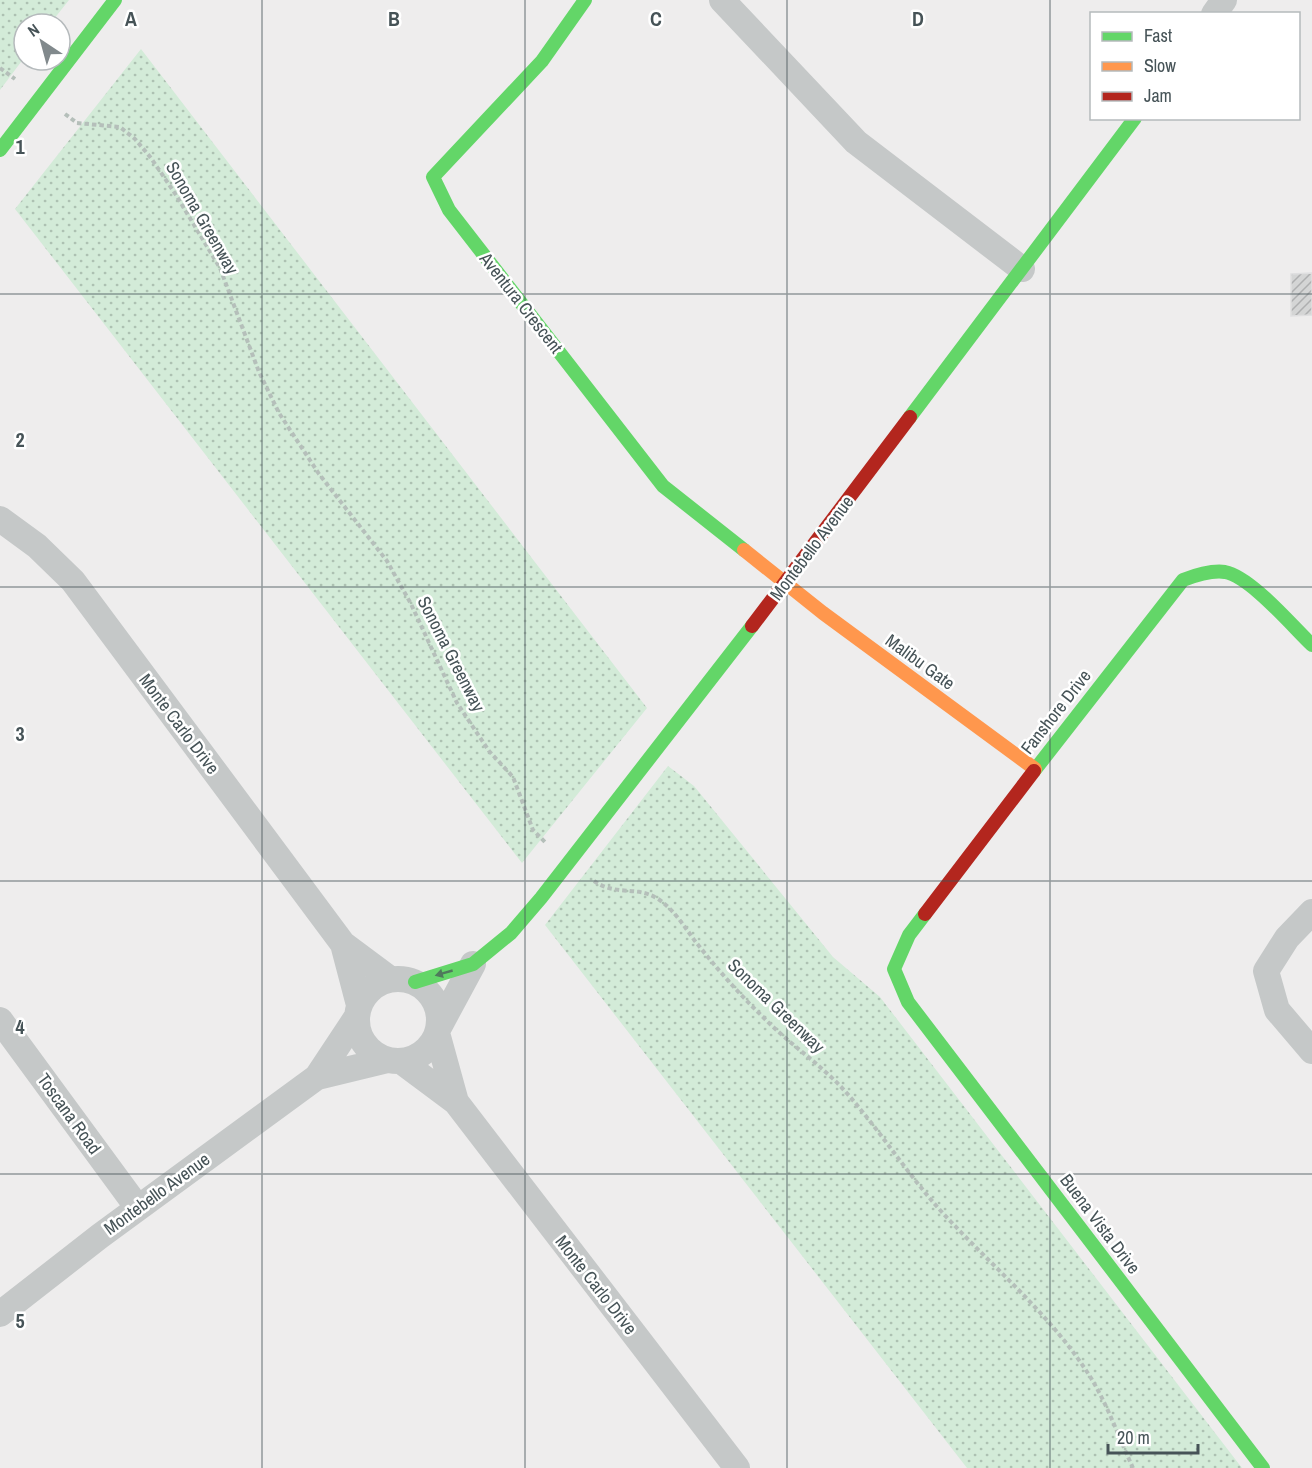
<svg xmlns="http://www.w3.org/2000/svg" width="1312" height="1468" font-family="'Archivo Narrow',sans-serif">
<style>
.green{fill:url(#green-dots)}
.building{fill:url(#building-hatch);stroke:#dfdfe0;stroke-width:1.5}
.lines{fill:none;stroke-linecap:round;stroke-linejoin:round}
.path{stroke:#b5bfba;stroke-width:4;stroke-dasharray:4.5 3;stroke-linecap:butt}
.street{stroke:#c5c8c8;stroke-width:26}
.fast{stroke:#63d668;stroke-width:14}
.slow{stroke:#ff974d;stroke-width:14}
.jam{stroke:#b3261e;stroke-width:14}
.oneway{fill:#4f7a5c}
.grid{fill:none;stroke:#465357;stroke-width:1.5;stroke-opacity:0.55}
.labels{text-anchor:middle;stroke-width:5;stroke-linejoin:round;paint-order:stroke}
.street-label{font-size:18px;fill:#465357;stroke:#fff}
.grid-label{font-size:20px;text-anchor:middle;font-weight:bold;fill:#465357;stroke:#fff;stroke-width:5;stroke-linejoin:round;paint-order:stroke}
</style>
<defs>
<pattern id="green-dots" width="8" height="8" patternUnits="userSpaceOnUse" patternTransform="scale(1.5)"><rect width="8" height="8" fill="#d3ebd8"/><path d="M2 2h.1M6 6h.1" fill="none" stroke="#adc1b2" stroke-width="1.8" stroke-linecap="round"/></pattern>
<pattern id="building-hatch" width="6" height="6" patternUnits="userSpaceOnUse" patternTransform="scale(1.5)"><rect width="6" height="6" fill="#d4d5d5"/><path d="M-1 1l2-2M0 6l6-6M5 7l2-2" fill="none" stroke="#aeafb0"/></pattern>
</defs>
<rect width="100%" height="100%" fill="#eeeded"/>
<!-- green -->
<path class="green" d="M 0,0 L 69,0 L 50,24 L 24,24 L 24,58 L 0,90 Z
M 141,49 L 647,708 L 522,863 L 15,209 Z
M 668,766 L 694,786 L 833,957 L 880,997 L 1242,1468 L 967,1468 L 545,925 Z"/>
<!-- building -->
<path class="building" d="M 1312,273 L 1312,315 L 1291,316 L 1291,274 Z"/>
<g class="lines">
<!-- path -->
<path class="path" d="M 0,68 L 15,79
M 65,114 L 77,123 L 120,127 L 135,139 L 151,158 L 176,195 L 220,268 L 259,372 L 279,413 L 319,474 L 387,561 L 411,604 L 457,703 L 489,751 L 513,777 L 533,830 L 546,843
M 594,881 C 620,899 642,881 668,907 C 680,918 689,934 699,946 C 719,971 740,995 763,1017 C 788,1043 819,1063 844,1090 C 878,1128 906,1172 940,1210 C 991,1266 1050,1313 1091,1378 C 1108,1406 1119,1438 1133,1468"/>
<!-- street -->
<path class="street" d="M 722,0 L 856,142 L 1022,269
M 1214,14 L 1224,0
M 0,519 L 37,546 L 73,581 L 343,944 L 390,979
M 1312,912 L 1287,938 L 1266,971 L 1277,1010 L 1312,1051
M 343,944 L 359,1005
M357 1020a41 41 0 1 1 82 0a41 41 0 1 1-82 0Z
M 0,1020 L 138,1208
M 438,1029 L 473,964
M 437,1033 L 456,1102
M 401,1061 L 456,1102 L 737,1468
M 317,1077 L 387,1060
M 0,1314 L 100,1236 L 317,1077 L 356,1018"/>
<!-- fast -->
<path class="fast" d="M 585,0 L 542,61 L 433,177 L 449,210 L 663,486 L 744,550
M 0,150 L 115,0
M 910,417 L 1135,118
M 1034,771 L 1183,580 C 1196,575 1211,570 1225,572 C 1251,577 1292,626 1312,645
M 925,914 L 909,935 L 894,969 L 908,1002 L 1263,1468
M 415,982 L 473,964 L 511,933 L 541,898 L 752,626"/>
<!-- slow -->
<path class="slow" d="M 744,550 L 823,613 L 1035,769"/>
<!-- jam -->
<path class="jam" d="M 752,626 L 910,417
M 925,914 L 1034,771"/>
</g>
<!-- one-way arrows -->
<defs><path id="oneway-solid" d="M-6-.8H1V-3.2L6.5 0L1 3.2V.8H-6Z" transform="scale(1.5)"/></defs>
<use class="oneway" href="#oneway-solid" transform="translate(444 973) rotate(164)"/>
<!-- grid -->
<path class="grid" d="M 262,0 L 262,1468M 525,0 L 525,1468M 787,0 L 787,1468M 1050,0 L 1050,1468M 0,294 L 1312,294M 0,587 L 1312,587M 0,881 L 1312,881M 0,1174 L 1312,1174"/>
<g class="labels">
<!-- street labels -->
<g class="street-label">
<text transform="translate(202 218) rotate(60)" y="6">Sonoma Greenway</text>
<text transform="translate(521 303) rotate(52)" y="6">Aventura Crescent</text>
<text transform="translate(812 548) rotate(-53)" y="6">Montebello Avenue</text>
<text transform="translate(451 654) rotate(63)" y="6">Sonoma Greenway</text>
<text transform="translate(920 662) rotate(36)" y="6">Malibu Gate</text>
<text transform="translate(1056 712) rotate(-52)" y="6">Fanshore Drive</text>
<text transform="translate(179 724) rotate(53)" y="6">Monte Carlo Drive</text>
<text transform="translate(776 1006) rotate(44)" y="6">Sonoma Greenway</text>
<text transform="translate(69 1114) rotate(54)" y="6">Toscana Road</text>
<text transform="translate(157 1194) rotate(-36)" y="6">Montebello Avenue</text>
<text transform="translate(1100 1224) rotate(53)" y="6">Buena Vista Drive</text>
<text transform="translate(596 1285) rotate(52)" y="6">Monte Carlo Drive</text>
</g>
</g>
<g class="grid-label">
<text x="131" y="26">A</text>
<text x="394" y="26">B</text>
<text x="656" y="26">C</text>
<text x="918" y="26">D</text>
<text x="20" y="154">1</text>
<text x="20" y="447">2</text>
<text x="20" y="741">3</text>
<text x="20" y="1034">4</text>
<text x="20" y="1328">5</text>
</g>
<!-- legend -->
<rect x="1090" y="12" width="210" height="108" fill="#ffffff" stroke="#b5babc" stroke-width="1.5"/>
<rect x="1102" y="32" width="30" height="9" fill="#63d668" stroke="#b5babc" stroke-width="1.5"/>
<text x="1144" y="42" font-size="18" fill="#465357">Fast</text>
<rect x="1102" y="62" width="30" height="9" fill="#ff974d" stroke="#b5babc" stroke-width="1.5"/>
<text x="1144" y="72" font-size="18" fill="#465357">Slow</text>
<rect x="1102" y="92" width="30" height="9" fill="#b3261e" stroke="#b5babc" stroke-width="1.5"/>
<text x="1144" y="102" font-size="18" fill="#465357">Jam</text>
<!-- north arrow -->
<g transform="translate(42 42) rotate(324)"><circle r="28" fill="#ffffff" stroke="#b5babc" stroke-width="1.5"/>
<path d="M0-4.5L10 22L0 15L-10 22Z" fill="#81898c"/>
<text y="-9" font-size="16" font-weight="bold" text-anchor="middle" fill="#465357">N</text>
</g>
<!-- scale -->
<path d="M1108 1444v9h90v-9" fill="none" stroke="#465357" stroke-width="3"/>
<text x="1117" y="1444" font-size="18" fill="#465357" stroke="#ffffff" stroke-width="4.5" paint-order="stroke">20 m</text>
</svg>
